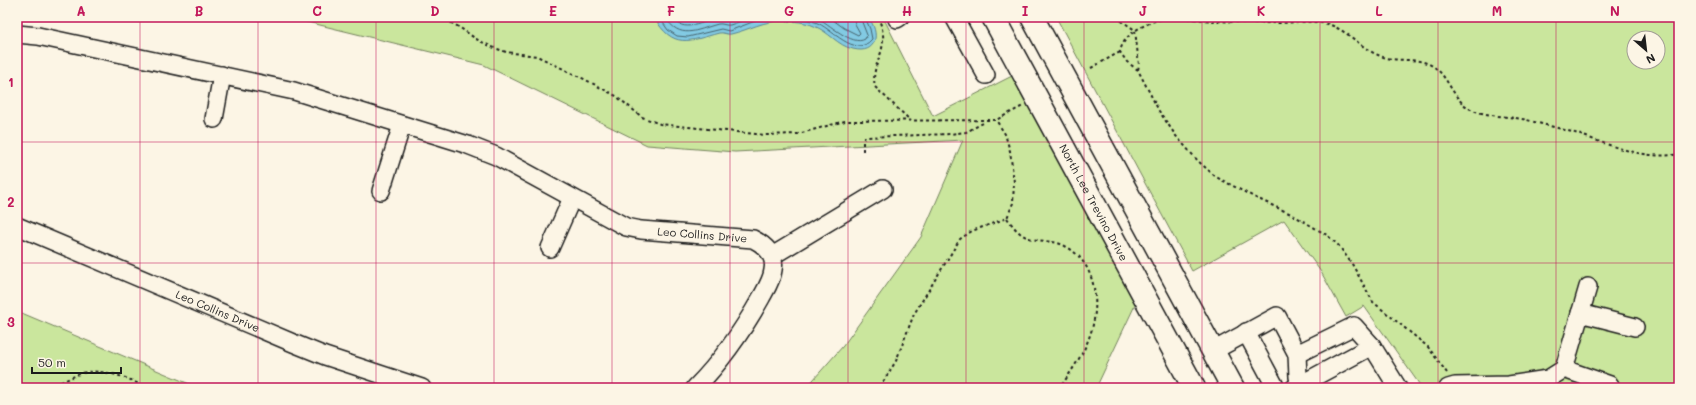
<svg xmlns="http://www.w3.org/2000/svg" width="1696" height="405" font-family="Mali,sans-serif">
<style>
.green{fill:#cae69d;stroke:#73815c;fill-rule:evenodd}
.water{fill:#82cae3;stroke:#598493}
.lines{fill:none;stroke-linecap:round;stroke-linejoin:round}
.shore{stroke:#45626c;stroke-width:1}
.minor-casing{stroke:#1c1c1c;stroke-width:20}
.major-casing{stroke:#1c1c1c;stroke-width:25}
.path{stroke:#1c1c1c;stroke-width:2;stroke-dasharray:3 3;stroke-linecap:butt}
.minor{stroke:#fcf5e5;stroke-width:17}
.major{stroke:#fcf5e5;stroke-width:22}
.grid{fill:none;stroke:#c2185b;stroke-width:1;stroke-opacity:0.55}
.labels{text-anchor:middle;stroke-width:3;stroke-linejoin:round;paint-order:stroke}
.street-label{font-size:11px;fill:#1c1c1c;stroke:#fcf5e5}
.neatline{fill:none;stroke:#c2185b;stroke-width:1.5}
.grid-label{font-size:13px;text-anchor:middle;font-weight:bold;fill:#c2185b}
</style>
<rect width="100%" height="100%" fill="#fcf5e5"/>
<filter id="ink" filterUnits="userSpaceOnUse"><feTurbulence type="fractalNoise" baseFrequency=".025" numOctaves="2"/><feDisplacementMap in="SourceGraphic" scale="8" xChannelSelector="R" yChannelSelector="G"/><feConvolveMatrix kernelMatrix="1 2 1 2 8 2 1 2 1" color-interpolation-filters="sRGB"/></filter>
<g filter="url(#ink)">
<!-- green -->
<path class="green" d="M 287,17 L 883,17 L 933,116 L 1012,76 L 1136,303 L 1096,388 L 806,388 L 843,346 L 921,237 L 963,140 L 735,152 L 647,145 L 484,65 Z
M 1056,17 L 1679,17 L 1679,388 L 1422,388 L 1364,306 L 1346,317 L 1321,272 L 1284,220 L 1192,271 ZM 1634,38 L 1658,38 L 1658,62 L 1634,62 Z
M 17,311 L 199,388 L 17,388 Z"/>
<!-- water -->
<path class="water" d="M 654,17 L 868,17 C 881,33 877,55 853,49 C 838,46 828,31 814,26 C 806,22 793,21 784,21 C 764,20 749,30 731,34 C 727,35 723,32 719,33 C 689,41 673,50 654,17 Z"/>
<g class="lines">
<!-- shore -->
<path class="shore" d="M 659,17 L 668,30 L 677,36 L 688,37 L 721,29 L 729,31 L 763,18 L 779,17
M 665,17 C 680,41 696,30 718,24 C 722,23 726,26 730,25 C 737,23 745,19 751,17
M 672,17 C 683,35 703,21 718,18 C 724,17 728,19 734,17
M 786,17 C 795,18 806,19 815,22 C 831,27 855,60 872,39 L 870,29 L 865,17
M 816,17 C 829,23 852,47 865,39 L 867,35 L 860,17
M 829,17 L 844,28 L 858,35 L 860,33 L 855,24 L 854,17"/>
<defs>
<g id="minor">
<path d="M 954,17 L 986,75"/>
<path d="M 897,19 L 900,17"/>
<path id="s1" d="M 17,34 L 38,36 L 294,91 L 468,145 L 496,156 L 626,227 L 641,230 L 753,239 C 765,245 776,255 773,270 C 772,280 766,289 761,298 C 743,330 721,362 695,388"/>
<path d="M 214,119 L 222,75"/>
<path d="M 381,191 L 402,125"/>
<path id="s2" d="M 17,226 L 293,343 L 325,356 L 422,388"/>
<path d="M 550,248 L 572,198"/>
<path d="M 772,256 L 883,189"/>
<path d="M 1580,313 L 1635,327"/>
<path d="M 1246,332 L 1276,388"/>
<path d="M 1213,351 L 1277,316 L 1297,354 L 1298,377 L 1304,388"/>
<path d="M 1297,354 L 1354,326 L 1372,346 L 1398,388"/>
<path d="M 1564,369 L 1610,385"/>
<path d="M 1294,388 L 1372,346"/>
<path d="M 1448,388 L 1455,386 L 1509,385 L 1548,379 L 1564,369 L 1588,287"/>
</g>
<g id="major">
<path id="s3" d="M 993,17 L 1194,388"/>
<path d="M 1032,17 L 1233,388"/>
</g>
</defs>
<!-- minor casing -->
<use href="#minor" class="minor-casing"/>
<!-- major casing -->
<use href="#major" class="major-casing"/>
<!-- path -->
<path class="path" d="M 440,17 L 459,27 L 476,39 L 492,47 L 506,52 L 537,56 L 590,82 L 616,96 L 642,117 L 660,124 L 765,135 L 798,134 L 845,121 L 996,120 L 1023,106
M 878,17 C 881,24 884,34 883,41 C 882,59 871,67 875,87 L 911,121
M 1116,17 L 1135,30 L 1139,65 L 1138,70
M 1253,21 L 1260,17
M 1091,68 L 1120,52
M 863,151 L 863,140 L 865,137 L 950,134 L 966,132 L 985,122
M 1007,218 C 1013,226 1019,235 1029,238 C 1040,242 1054,240 1065,246 C 1096,262 1101,304 1090,335 C 1084,354 1071,371 1060,388
M 1447,373 L 1428,347 L 1373,302 L 1352,264 L 1339,246 L 1327,235 L 1291,214 L 1254,197 L 1216,177 L 1198,161 L 1176,136 L 1159,111 L 1138,70 L 1127,62 L 1120,52 C 1123,35 1142,25 1158,20 C 1176,15 1197,20 1216,21 C 1236,22 1257,23 1277,23 C 1293,23 1308,20 1323,23 C 1345,27 1359,47 1378,55 C 1395,63 1414,57 1429,64 C 1450,74 1451,101 1473,110 C 1489,117 1510,116 1527,120 C 1542,124 1558,128 1572,132 C 1605,143 1644,161 1679,154
M 50,388 C 60,383 71,377 82,373 C 100,368 130,377 145,388
M 883,388 L 883,382 L 896,361 L 914,314 L 960,239 L 972,231 L 1007,218 L 1013,203 L 1014,182 L 1010,151 L 1005,134 L 996,120"/>
<!-- minor -->
<use href="#minor" class="minor"/>
<!-- major -->
<use href="#major" class="major"/>
</g>
</g>
<!-- grid -->
<path class="grid" d="M 140,17 L 140,388M 258,17 L 258,388M 376,17 L 376,388M 494,17 L 494,388M 612,17 L 612,388M 730,17 L 730,388M 848,17 L 848,388M 966,17 L 966,388M 1084,17 L 1084,388M 1202,17 L 1202,388M 1320,17 L 1320,388M 1438,17 L 1438,388M 1556,17 L 1556,388M 17,142 L 1679,142M 17,263 L 1679,263"/>
<g class="labels">
<!-- street labels -->
<g class="street-label">
<text dy="4" stroke="none"><textPath href="#s3" startOffset="211">North Lee Trevino Drive</textPath></text>
<text dy="4" stroke="none"><textPath href="#s1" startOffset="720">Leo Collins Drive</textPath></text>
<text dy="4" stroke="none"><textPath href="#s2" startOffset="218">Leo Collins Drive</textPath></text>
</g>
</g>
<!-- margin -->
<rect width="1696" height="405" fill="none" stroke="#fcf5e5" stroke-width="44"/>
<!-- north arrow -->
<g transform="translate(1646 50) rotate(152)"><circle r="19" fill="#fcf5e5" stroke="#a29e95"/>
<path d="M0-3L7 15L0 10L-7 15Z" fill="#1c1c1c"/>
<text y="-6" font-size="11" font-weight="bold" text-anchor="middle" fill="#1c1c1c">N</text>
</g>
<!-- scale -->
<path d="M32 367v6h89v-6" fill="none" stroke="#1c1c1c" stroke-width="2"/>
<text x="38" y="367" font-size="12" fill="#1c1c1c" stroke="#fcf5e5" stroke-width="3" paint-order="stroke">50 m</text>
<rect x="22" y="22" width="1652" height="361" class="neatline"/>
<g class="grid-label">
<text x="81" y="16">A</text>
<text x="199" y="16">B</text>
<text x="317" y="16">C</text>
<text x="435" y="16">D</text>
<text x="553" y="16">E</text>
<text x="671" y="16">F</text>
<text x="789" y="16">G</text>
<text x="907" y="16">H</text>
<text x="1025" y="16">I</text>
<text x="1143" y="16">J</text>
<text x="1261" y="16">K</text>
<text x="1379" y="16">L</text>
<text x="1497" y="16">M</text>
<text x="1615" y="16">N</text>
<text x="11" y="87">1</text>
<text x="11" y="207">2</text>
<text x="11" y="327">3</text>
</g>
</svg>
